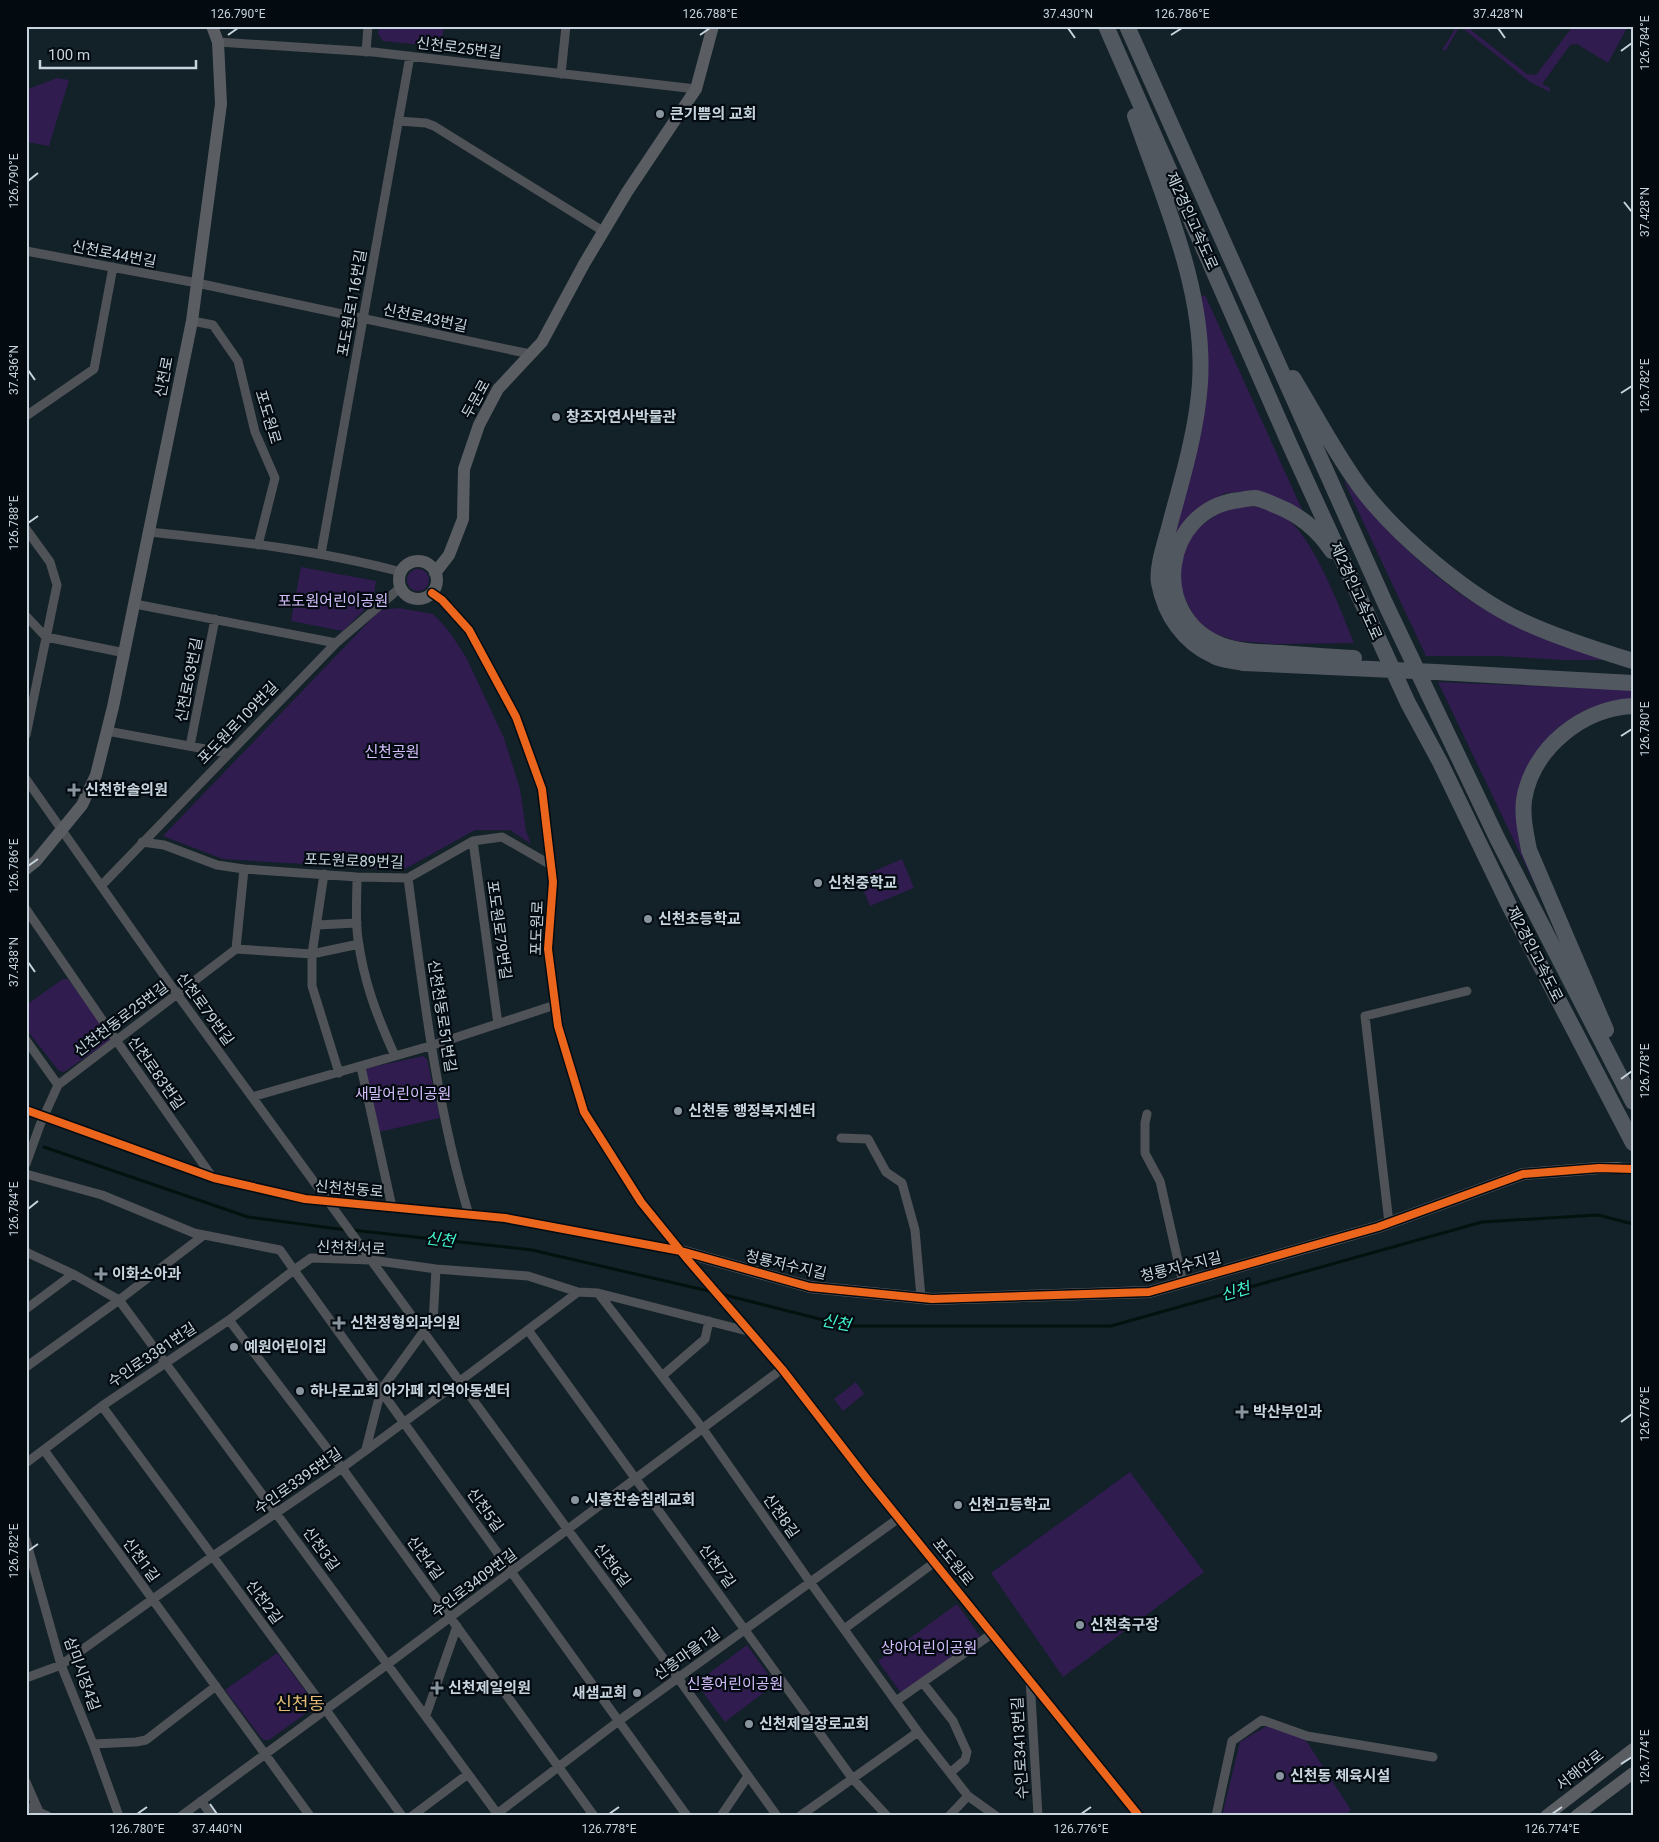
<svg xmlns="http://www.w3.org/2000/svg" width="1659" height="1842" font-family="Roboto,'Noto Sans KR',sans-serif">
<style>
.green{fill:#301c4f}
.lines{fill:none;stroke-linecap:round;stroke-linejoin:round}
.stream{stroke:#04120f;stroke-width:3}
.secondary-tunnel{stroke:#2e3c44;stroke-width:12;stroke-dasharray:12 6;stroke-linecap:butt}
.street{stroke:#4f5256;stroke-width:9}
.secondary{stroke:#5a5e63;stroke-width:12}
.highway{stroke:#525860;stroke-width:16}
.cycleway-casing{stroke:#030b11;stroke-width:11}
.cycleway{stroke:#eb651d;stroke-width:8}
.ticks{fill:none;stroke:#c7d4de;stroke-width:2}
.poi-dot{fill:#88959f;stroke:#030b11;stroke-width:2}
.labels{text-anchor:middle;stroke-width:4.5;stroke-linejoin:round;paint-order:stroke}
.street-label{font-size:15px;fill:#c7d4de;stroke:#030b11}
.poi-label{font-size:15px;font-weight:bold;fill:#c7d4de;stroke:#030b11;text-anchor:start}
.park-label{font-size:15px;fill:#d4bdfc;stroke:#030b11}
.water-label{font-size:16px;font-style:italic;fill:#44f5cf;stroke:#030b11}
.quarter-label{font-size:18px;fill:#e4bb75;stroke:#030b11}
.neatline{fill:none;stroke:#c7d4de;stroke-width:2}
.ticks-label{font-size:12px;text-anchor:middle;fill:#c7d4de}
</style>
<rect width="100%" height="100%" fill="#132129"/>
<!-- green -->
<path class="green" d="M 379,26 L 444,26 L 441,47 L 383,41 L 378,34 Z
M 1457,26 L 1466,26 L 1527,74 L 1536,75 L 1573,26 L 1628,26 L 1608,63 L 1577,44 L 1570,45 L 1542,84 L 1550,88 L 1550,92 L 1530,82 L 1462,28 L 1458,29 L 1446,50 L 1442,50 Z
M 57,78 L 69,80 L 49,146 L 26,142 L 26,90 Z
M 1205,295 L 1304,514 L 1257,491 L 1225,493 L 1201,507 L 1183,524 L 1175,536 L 1184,498 L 1201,297 Z
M 1343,479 C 1386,532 1442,591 1506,620 C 1540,635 1577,647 1612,660 L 1562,660 L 1500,656 L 1426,656 Z
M 1241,506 C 1255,506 1266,507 1279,513 C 1312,530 1340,609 1354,643 L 1274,644 L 1237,641 L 1212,633 L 1195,618 L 1181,591 L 1179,572 L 1185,546 L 1199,527 L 1222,511 Z
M 301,567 L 376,581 L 373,601 L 343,631 L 291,621 Z
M407 580a11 11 0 1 1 22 0a11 11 0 1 1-22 0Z
M 399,608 L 433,614 L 448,630 L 466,657 L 504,738 L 520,789 L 526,831 L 531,844 L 510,830 L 475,830 L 403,870 L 223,859 L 163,836 L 380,610 Z
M 1438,682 L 1633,690 L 1633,700 L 1613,702 L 1585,710 L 1556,729 L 1539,749 L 1524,777 L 1539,893 Z
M 902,859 L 914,888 L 870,906 L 858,878 Z
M 63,979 L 68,979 L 110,1035 L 109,1041 L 64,1072 L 59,1071 L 26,1029 L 26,1005 Z
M 423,1056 L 427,1059 L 440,1118 L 379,1132 L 365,1071 L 368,1068 Z
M 856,1382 L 864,1394 L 843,1411 L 834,1399 Z
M 1130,1472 L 1204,1572 L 1063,1677 L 991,1573 Z
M 957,1604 L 980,1636 L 901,1693 L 878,1661 Z
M 747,1645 L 775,1684 L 725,1722 L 696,1683 Z
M 277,1653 L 313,1701 L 312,1709 L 269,1740 L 263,1740 L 225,1690 Z
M 1267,1726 L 1297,1735 L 1307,1742 L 1351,1810 L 1345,1816 L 1222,1816 L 1240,1742 Z"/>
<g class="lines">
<!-- stream -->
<path class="stream" d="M 44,1147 L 248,1217 L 346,1230
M 352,1230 L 532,1250 L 713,1292
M 721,1294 L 847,1326 L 1111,1326 L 1482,1222 L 1598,1215 L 1633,1224"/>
<!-- secondary-tunnel -->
<path class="secondary-tunnel" d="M 1618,1168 L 1633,1169"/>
<!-- street -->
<path class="street" d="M 218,42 L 373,52 L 696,89
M 366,52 L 368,26
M 561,74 L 566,26
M 398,121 L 426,123 L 434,126 L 603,231
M 26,251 L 197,283 L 530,354
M 192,321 L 213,325 L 238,361 L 255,432 L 275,478 L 258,545
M 26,416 L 94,369 L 113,267
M 26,529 L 50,562 L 57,585 L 26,735
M 150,532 C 234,541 319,550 401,572
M 321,554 L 410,56
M 432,593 L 442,600 L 469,630 L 516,717 L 542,789 L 553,882 L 548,949 L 558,1026 L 584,1112 L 641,1202 L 688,1260 L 782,1369 L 867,1479 L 1139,1816
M 135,604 L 336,643
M 26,616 L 46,637 L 125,653
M 107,731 L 227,753
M 190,746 L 215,619
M 26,779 L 177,994 L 568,1530 L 678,1678 L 777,1816
M 473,841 L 498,1024
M 142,842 L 164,845 L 217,865 L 244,869 L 357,877 L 408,878 L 473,841 L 502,837 L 551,865
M 324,874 L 312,954 L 312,986 L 339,1073
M 357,877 C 357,897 355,919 358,939 C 364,983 377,1016 395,1056
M 408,878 C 423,991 436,1105 469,1215
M 101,886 L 336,643 L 401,587
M 26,909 L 116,1040 L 213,1178
M 317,925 L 357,923
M 236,949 L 312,954 L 359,944
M 26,1040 L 58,1085
M 361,1067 L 392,1207
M 252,1097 L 430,1046 L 555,1005
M 26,1110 L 214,1178 L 305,1199 L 505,1218 L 681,1251
M 1147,1114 L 1145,1123 L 1145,1153 L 1160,1181 L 1183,1283
M 841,1138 L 868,1139 L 886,1172 L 902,1183 L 915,1230 L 921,1297
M 26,1164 L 40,1125 L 58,1085 L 236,949 L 244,869
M 26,1174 L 102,1195 L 194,1233 L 280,1250 L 294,1270 L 311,1258 L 371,1260 L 436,1269 L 528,1276 L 578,1292 L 598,1293 L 703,1429 L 810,1582 L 918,1732 L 968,1796 L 996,1816
M 1389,1223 L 1365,1016 L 1467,991
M 26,1252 L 73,1274 L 119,1300 L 499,1816
M 598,1293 L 751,1332
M 26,1309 L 73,1274
M 229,1320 L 342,1468 L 594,1816
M 528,1330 L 852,1778 L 887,1816
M 26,1367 L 119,1300 L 204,1235
M 662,1376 L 705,1339 L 709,1321
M 102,1406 L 326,1710 L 402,1816
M 366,1449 L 381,1390 L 424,1331 L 433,1323 L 436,1269
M 44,1450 L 310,1816
M 26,1463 L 102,1406 L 229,1320 L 294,1270 L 687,1816
M 26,1540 L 61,1665 L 93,1744 L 119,1816
M 844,1629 L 935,1562
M 26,1678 L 61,1665 L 213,1556 L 342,1468 L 460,1381 L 578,1292
M 1030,1679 L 1038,1816
M 923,1683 L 953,1721 L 967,1752 L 965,1760 L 950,1773
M 896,1701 L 993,1633
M 426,1715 L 457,1626
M 93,1744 L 136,1742 L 146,1740 L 216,1686
M 26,1782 L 41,1816
M 201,1801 L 212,1816
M 26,1806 L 48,1816
M 181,1816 L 389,1663 L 782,1369
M 412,1816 L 468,1774
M 494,1816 L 624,1717 L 899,1518
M 721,1816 L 748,1776
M 800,1816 L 918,1732
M 949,1816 L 968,1796
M 1216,1816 L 1232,1741 L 1262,1720 L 1307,1736 L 1433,1757"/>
<!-- secondary -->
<path class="secondary" d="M399 580a19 19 0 1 1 38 0a19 19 0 1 1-38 0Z
M 435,573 L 449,555 L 463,519 L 464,469 L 479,425 L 498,389 L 542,342 L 584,264 L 627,192 L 696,89 L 713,26
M 26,869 L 36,861 L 82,805 L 96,775 L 113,707 L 192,321 L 221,104 L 218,42 L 212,26
M 681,1251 L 810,1287 L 932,1299 L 1149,1292 L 1378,1227 L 1523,1174 L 1599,1168 L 1618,1168
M 1546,1816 L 1633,1749
M 1576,1816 L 1633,1773"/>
<!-- highway -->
<path class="highway" d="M 1106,26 L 1289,443 L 1408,703 L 1440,762 L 1509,905 L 1633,1143
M 1127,26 L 1385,603 L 1497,838 L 1633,1102
M 1135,116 C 1164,201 1206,291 1200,383 C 1197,429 1183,476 1171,520 C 1167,538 1156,566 1159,583 C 1165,615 1184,643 1214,656 C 1222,660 1234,661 1243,663 L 1436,672 L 1633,683
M 1293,378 C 1315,414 1335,453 1360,487 C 1396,535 1468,596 1522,621 C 1556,637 1597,650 1633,661
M 1332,551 C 1318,530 1300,515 1277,506 C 1270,503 1262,499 1255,498 C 1251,498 1245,499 1240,500 C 1162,508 1148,617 1221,645 C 1240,652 1261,652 1281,653 C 1305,655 1329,657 1354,658
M 1606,1030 L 1529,850 C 1526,833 1522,817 1524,800 C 1532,749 1582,708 1633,706"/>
<defs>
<path id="cycleway" d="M 432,593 L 442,600 L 469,630 L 516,717 L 542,789 L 553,882 L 548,949 L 558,1026 L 584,1112 L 641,1202 L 688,1260 L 782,1369 L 867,1479 L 1139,1816
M 26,1110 L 214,1178 L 305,1199 L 505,1218 L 681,1251 L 810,1287 L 932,1299 L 1149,1292 L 1378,1227 L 1523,1174 L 1599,1168 L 1633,1169"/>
</defs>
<!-- cycleway casing -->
<use href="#cycleway" class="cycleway-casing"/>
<!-- cycleway -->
<use href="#cycleway" class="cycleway"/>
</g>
<!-- ticks -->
<path class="ticks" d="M 1068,28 L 1075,38M 1498,28 L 1505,38M 228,35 L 238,28M 700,35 L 710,28M 1171,35 L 1182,28M 1621,51 L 1632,43M 28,181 L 38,173M 1624,202 L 1632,212M 28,370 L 35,380M 1621,393 L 1632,386M 28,523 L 38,516M 1621,736 L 1632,729M 28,866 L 38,859M 28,962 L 35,972M 1621,1079 L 1632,1071M 28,1209 L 38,1201M 1621,1422 L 1632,1414M 28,1551 L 38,1544M 1621,1764 L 1632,1757M 210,1804 L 217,1814M 137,1814 L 147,1807M 609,1814 L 619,1807M 1081,1814 L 1091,1807M 1552,1814 L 1562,1807"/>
<!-- markers -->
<g class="poi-dot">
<circle cx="660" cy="114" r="5"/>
<circle cx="556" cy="417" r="5"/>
<path d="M71.5 782.5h5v5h5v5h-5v5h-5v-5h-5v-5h5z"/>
<circle cx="818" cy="883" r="5"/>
<circle cx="648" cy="919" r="5"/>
<circle cx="678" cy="1111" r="5"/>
<path d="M98.5 1266.5h5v5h5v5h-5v5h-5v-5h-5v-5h5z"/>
<path d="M336.5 1315.5h5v5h5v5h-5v5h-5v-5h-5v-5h5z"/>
<circle cx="234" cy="1347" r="5"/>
<circle cx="300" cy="1391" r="5"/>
<path d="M1239.5 1404.5h5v5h5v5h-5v5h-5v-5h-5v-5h5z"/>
<circle cx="575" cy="1500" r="5"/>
<circle cx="958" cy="1505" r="5"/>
<circle cx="1080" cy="1625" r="5"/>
<path d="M434.5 1680.5h5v5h5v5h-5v5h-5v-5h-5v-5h5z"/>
<circle cx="637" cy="1693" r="5"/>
<circle cx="749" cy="1724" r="5"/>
<circle cx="1280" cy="1776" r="5"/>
</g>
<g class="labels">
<!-- street labels -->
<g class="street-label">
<text transform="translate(459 48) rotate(7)" y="5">신천로25번길</text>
<text transform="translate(1192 221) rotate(66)" y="5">제2경인고속도로</text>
<text transform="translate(114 254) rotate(11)" y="5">신천로44번길</text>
<text transform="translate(352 303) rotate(-80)" y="5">포도원로116번길</text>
<text transform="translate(425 318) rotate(12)" y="5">신천로43번길</text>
<text transform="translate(164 377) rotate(-79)" y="5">신천로</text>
<text transform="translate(476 399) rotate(-61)" y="5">두문로</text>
<text transform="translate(268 417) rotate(73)" y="5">포도원로</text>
<text transform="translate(1356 591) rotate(66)" y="5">제2경인고속도로</text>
<text transform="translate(189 680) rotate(-79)" y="5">신천로63번길</text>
<text transform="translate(238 723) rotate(-46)" y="5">포도원로109번길</text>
<text transform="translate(354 861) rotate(2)" y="5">포도원로89번길</text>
<text transform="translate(537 928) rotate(-88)" y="5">포도원로</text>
<text transform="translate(499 930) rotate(82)" y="5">포도원로79번길</text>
<text transform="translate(1535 954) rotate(63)" y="5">제2경인고속도로</text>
<text transform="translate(205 1009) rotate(54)" y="5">신천로79번길</text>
<text transform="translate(442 1016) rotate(81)" y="5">신천천동로51번길</text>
<text transform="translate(121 1019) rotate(-37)" y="5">신천천동로25번길</text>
<text transform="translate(156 1073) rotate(55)" y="5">신천로83번길</text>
<text transform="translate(349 1189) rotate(5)" y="5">신천천동로</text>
<text transform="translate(351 1248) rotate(2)" y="5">신천천서로</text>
<text transform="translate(786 1265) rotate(13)" y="5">청룡저수지길</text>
<text transform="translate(1181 1267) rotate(-14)" y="5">청룡저수지길</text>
<text transform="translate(152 1355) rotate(-34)" y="5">수인로3381번길</text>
<text transform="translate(298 1481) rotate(-35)" y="5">수인로3395번길</text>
<text transform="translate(485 1510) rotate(54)" y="5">신천5길</text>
<text transform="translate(781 1516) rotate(55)" y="5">신천8길</text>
<text transform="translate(321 1549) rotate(54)" y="5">신천3길</text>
<text transform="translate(425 1558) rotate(54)" y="5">신천4길</text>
<text transform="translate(141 1560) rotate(54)" y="5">신천1길</text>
<text transform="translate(953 1562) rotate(51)" y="5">포도원로</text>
<text transform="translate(612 1565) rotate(53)" y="5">신천6길</text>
<text transform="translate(717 1566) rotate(54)" y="5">신천7길</text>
<text transform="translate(474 1583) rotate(-37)" y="5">수인로3409번길</text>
<text transform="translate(264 1602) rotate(54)" y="5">신천2길</text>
<text transform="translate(687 1654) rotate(-36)" y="5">신흥마을1길</text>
<text transform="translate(82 1674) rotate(70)" y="5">삼미시장4길</text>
<text transform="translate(1020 1748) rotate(-93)" y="5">수인로3413번길</text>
<text transform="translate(1580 1770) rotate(-38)" y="5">서해안로</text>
</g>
<!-- poi labels -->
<g class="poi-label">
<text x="670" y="119">큰기쁨의 교회</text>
<text x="566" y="422">창조자연사박물관</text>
<text x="85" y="795">신천한솔의원</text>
<text x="828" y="888">신천중학교</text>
<text x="658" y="924">신천초등학교</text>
<text x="688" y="1116">신천동 행정복지센터</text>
<text x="112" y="1279">이화소아과</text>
<text x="350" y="1328">신천정형외과의원</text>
<text x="244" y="1352">예원어린이집</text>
<text x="310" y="1396">하나로교회 아가페 지역아동센터</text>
<text x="1253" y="1417">박산부인과</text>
<text x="585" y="1505">시흥찬송침례교회</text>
<text x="968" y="1510">신천고등학교</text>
<text x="1090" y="1630">신천축구장</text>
<text x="448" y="1693">신천제일의원</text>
<text x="627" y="1698" text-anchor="end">새샘교회</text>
<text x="759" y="1729">신천제일장로교회</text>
<text x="1290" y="1781">신천동 체육시설</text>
</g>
<!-- park labels -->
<g class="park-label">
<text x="333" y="606">포도원어린이공원</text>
<text x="392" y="757">신천공원</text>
<text x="403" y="1099">새말어린이공원</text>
<text x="929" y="1653">상아어린이공원</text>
<text x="735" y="1689">신흥어린이공원</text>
</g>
<!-- water labels -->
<g class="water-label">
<text transform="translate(440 1239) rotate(7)" y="6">신천</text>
<text transform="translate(1235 1291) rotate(-16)" y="6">신천</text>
<text transform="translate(836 1322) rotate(10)" y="6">신천</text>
</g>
<!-- quarter labels -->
<g class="quarter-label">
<text x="300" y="1710">신천동</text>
</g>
</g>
<!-- border -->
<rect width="1659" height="1842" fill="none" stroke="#030b11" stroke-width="55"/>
<!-- scale -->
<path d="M40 60v8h156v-8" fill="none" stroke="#c7d4de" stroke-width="2.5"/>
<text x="48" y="60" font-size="15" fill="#c7d4de" stroke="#030b11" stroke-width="4" paint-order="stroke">100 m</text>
<rect x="28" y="28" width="1604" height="1786" class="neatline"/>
<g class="ticks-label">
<text x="238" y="18">126.790°E</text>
<text x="710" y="18">126.788°E</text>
<text x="1068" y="18">37.430°N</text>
<text x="1182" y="18">126.786°E</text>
<text x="1498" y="18">37.428°N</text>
<text transform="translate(1645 43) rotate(-90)" y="4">126.784°E</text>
<text transform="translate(14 181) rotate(-90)" y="4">126.790°E</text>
<text transform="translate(1645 212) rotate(-90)" y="4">37.428°N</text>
<text transform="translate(14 370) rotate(-90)" y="4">37.436°N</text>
<text transform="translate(1645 386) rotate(-90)" y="4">126.782°E</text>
<text transform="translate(14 523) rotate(-90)" y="4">126.788°E</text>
<text transform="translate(1645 729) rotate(-90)" y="4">126.780°E</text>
<text transform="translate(14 866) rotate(-90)" y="4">126.786°E</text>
<text transform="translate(14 962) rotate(-90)" y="4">37.438°N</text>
<text transform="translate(1645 1071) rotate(-90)" y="4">126.778°E</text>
<text transform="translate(14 1209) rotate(-90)" y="4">126.784°E</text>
<text transform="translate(1645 1414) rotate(-90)" y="4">126.776°E</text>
<text transform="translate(14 1551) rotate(-90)" y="4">126.782°E</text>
<text transform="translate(1645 1757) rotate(-90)" y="4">126.774°E</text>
<text x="137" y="1833">126.780°E</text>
<text x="217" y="1833">37.440°N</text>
<text x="609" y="1833">126.778°E</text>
<text x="1081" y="1833">126.776°E</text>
<text x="1552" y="1833">126.774°E</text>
</g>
</svg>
